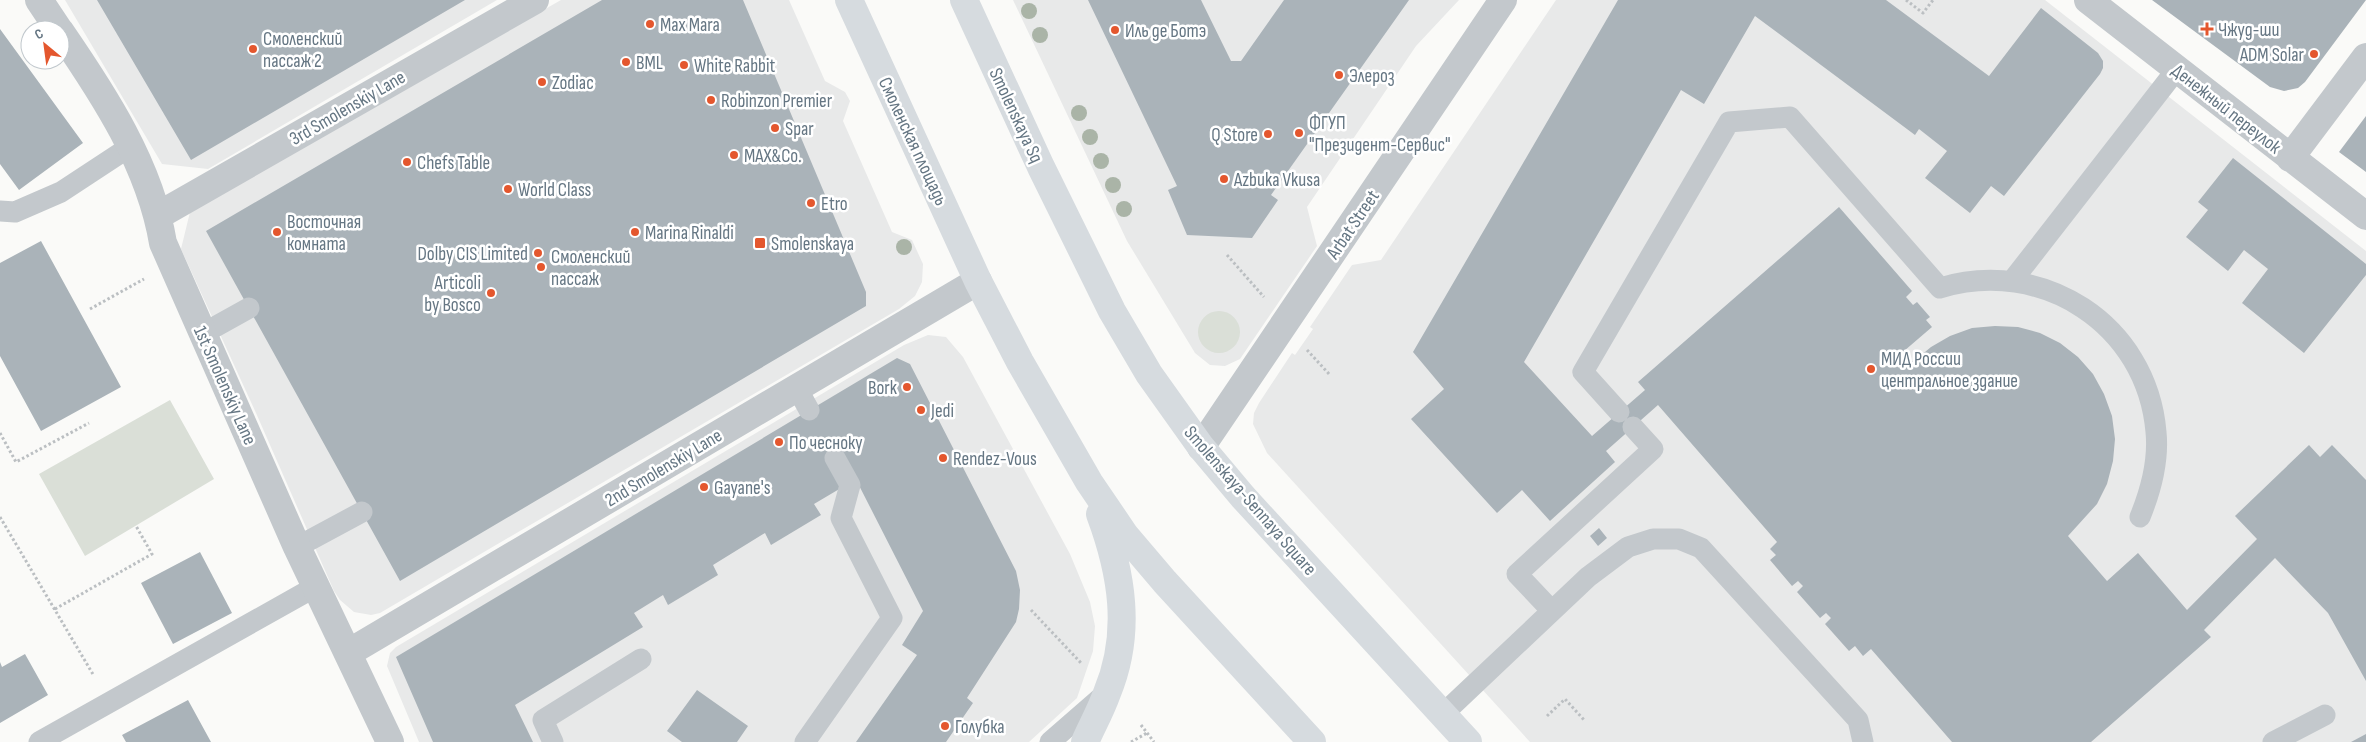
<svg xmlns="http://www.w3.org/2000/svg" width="2366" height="742" font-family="'Sofia Sans Condensed',sans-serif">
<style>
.built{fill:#e8e9e9}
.green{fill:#dadfd7}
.building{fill:#aab3b9}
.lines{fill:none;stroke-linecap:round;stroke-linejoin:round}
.path{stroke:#bbbfc2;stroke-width:3;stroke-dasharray:2.5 2.5;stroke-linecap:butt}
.lane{stroke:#c3c8cc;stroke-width:21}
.street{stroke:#c3c8cc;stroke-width:28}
.primary{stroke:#d6dbdf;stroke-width:28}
.tree{fill:#aab4a7}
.poi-dot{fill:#e4572e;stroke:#fff;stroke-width:2}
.labels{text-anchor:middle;stroke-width:5;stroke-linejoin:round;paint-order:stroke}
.poi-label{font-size:19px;fill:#657683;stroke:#fff;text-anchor:start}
.street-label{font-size:19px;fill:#657683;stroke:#fff}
</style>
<rect width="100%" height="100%" fill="#fafaf8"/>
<!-- built -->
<path class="built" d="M 65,0 L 497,0 L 208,169 L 162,164 Z
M 561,0 L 789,0 L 825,81 L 845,92 L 850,101 L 843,121 L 892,232 L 912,240 L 923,264 L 922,282 L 915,296 L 899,309 L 380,613 L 371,615 L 354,612 L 340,600 L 334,591 L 256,413 L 181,249 L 190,212 Z
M 1013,0 L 1459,0 L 1416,46 L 1307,207 L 1317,246 L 1240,359 L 1225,366 L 1210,365 L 1195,353 L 1127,241 Z
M 1556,0 L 2045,0 L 2366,251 L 2366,742 L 1530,742 L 1267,453 L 1253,424 L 1254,413 L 1259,403 L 1292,353 L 1295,355 L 1313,329 L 1310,327 L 1352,265 L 1381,260 Z
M 928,335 L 946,337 L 963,357 L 1070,554 L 1090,602 L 1095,626 L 1093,651 L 1077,698 L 1029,742 L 419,742 L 387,666 L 390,653 L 396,647 L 904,345 Z"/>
<!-- green -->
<path class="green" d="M1198 332a21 21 0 1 1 42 0a21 21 0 1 1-42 0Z
M 170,400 L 214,479 L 85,556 L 39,474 Z"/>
<!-- building -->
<path class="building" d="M 97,0 L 465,0 L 191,160 Z
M 602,0 L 743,0 L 866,292 L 866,306 L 400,581 L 206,231 Z
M 1088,0 L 1201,0 L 1231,61 L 1241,61 L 1284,0 L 1409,0 L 1271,195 L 1278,200 L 1252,238 L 1187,235 L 1168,190 L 1177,186 Z
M 1618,0 L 1886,0 L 1989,76 L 2041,8 L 2098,53 L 2103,61 L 2103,68 L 2100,74 L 2004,196 L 1991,186 L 1970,213 L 1925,178 L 1947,151 L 1919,129 L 1915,135 L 1755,16 L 1704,104 L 1681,90 L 1524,362 L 1592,436 L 1645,390 L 1638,382 L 1839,207 L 1912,291 L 1906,297 L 1913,305 L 1917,302 L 1930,317 L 1926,320 L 1932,327 L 1904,351 L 1913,362 L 1931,347 L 1950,336 L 1972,328 L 1995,326 L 2018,327 L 2040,333 L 2060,343 L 2078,357 L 2093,374 L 2104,394 L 2112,416 L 2115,439 L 2113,461 L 2107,484 L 2097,504 L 2068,536 L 2107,581 L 2138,553 L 2187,610 L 2257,539 L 2235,516 L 2309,445 L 2320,457 L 2332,445 L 2366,480 L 2366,681 L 2328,613 L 2275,558 L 2204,630 L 2211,637 L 2091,742 L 1952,742 L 1871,649 L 1863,656 L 1855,646 L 1849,651 L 1825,624 L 1831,618 L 1826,613 L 1820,618 L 1797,592 L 1803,586 L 1798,581 L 1792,586 L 1770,560 L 1776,555 L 1770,549 L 1777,542 L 1658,405 L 1606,451 L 1615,462 L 1550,521 L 1522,490 L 1497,513 L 1411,419 L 1444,389 L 1413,352 Z
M 2152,0 L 2366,0 L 2305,82 L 2298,88 L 2284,91 L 2270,87 Z
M 0,29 L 83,143 L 19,190 L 0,164 Z
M 2366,116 L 2366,172 L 2339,152 Z
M 2233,158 L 2366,264 L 2366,275 L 2304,353 L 2242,303 L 2268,269 L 2244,250 L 2228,271 L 2186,237 L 2208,210 L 2198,202 Z
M 41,241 L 121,387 L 41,431 L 0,356 L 0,263 Z
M 897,358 L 910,364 L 1016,571 L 1020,590 L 1019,609 L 1016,622 L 967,698 L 973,703 L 946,742 L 856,742 L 917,655 L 902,645 L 923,611 L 843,454 L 841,488 L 814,504 L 821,515 L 771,545 L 765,533 L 713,565 L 718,575 L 668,605 L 663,595 L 634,613 L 643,627 L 515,705 L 533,742 L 433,742 L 396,657 Z
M 1599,528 L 1607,538 L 1598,546 L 1590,536 Z
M 200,552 L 232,613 L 173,644 L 141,583 Z
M 25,654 L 48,695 L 0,723 L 0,662 L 2,667 Z
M 697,690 L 748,726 L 737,742 L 682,742 L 667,731 Z
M 188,700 L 211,742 L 126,742 L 122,735 Z
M 2366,734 L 2366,742 L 2351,742 Z"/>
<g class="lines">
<!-- path -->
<path class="path" d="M 1906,0 L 1923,13 L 1933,0
M 1227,255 L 1264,297
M 90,309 L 144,279
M 1307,350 L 1330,375
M 0,433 L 16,462 L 89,423
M 0,517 L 94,676
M 55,609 L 152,554 L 136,526
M 1031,610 L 1082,664
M 1547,716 L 1565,699 L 1585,721
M 1141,725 L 1154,742
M 1131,742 L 1147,733"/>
<!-- lane -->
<path class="lane" d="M 0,211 L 15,212 L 61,192 L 131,146
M 2012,281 L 2177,69
M 204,333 L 249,308
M 797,388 L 809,410
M 1619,412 L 1583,372 L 1729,122 L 1790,117 L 1940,288 C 2042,257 2147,324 2156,432 C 2159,462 2151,490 2140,517
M 297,547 L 362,512
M 1552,611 L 1517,574 L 1653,449 L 1633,427
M 1443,714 L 1588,577 L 1628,547 L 1653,539 L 1679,539 L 1701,548 L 1858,720 L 1863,742
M 39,742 L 315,587
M 553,742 L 543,720 L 641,659
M 805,742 L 892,618 L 841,518 L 850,485 L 835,458
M 1050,742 L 1104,695
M 2273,742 L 2325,715"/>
<!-- street -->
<path class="street" d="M 39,0 L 59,30
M 2088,0 L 2366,216
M 60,31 C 104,95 150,165 163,243 L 297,547 L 390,742
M 2290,158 L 2366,57
M 159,215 L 535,0
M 1201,447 L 1503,0
M 348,653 L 978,281"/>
<!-- primary -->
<path class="primary" d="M 849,0 L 978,281 L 1020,362 L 1089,482 L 1125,535 L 1165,582 L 1312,742
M 964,0 L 1041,167 L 1112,311 L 1149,374 L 1201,447 L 1243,497 L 1468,742
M 1085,742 C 1092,726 1101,710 1107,693 C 1132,633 1122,573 1100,514"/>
</g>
<!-- trees -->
<g class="tree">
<circle cx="1029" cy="11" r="8"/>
<circle cx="1040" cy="35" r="8"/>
<circle cx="1079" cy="113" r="8"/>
<circle cx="1090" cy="137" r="8"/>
<circle cx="1101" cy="161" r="8"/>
<circle cx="1113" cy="185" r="8"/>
<circle cx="1124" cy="209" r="8"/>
<circle cx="904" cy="247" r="8"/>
</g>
<!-- markers -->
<g class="poi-dot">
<circle cx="650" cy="24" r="5"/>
<path d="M2204.5 21.5h5v5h5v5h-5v5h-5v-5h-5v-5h5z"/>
<circle cx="1115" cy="30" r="5"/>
<circle cx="253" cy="49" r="5"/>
<circle cx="2314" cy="54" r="5"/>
<circle cx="626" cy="62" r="5"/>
<circle cx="684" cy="65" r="5"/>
<circle cx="1339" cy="75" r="5"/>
<circle cx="542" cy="82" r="5"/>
<circle cx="711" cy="100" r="5"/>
<circle cx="775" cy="128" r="5"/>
<circle cx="1299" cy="133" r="5"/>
<circle cx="1268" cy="134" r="5"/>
<circle cx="734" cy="155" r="5"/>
<circle cx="407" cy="162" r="5"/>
<circle cx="1224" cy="179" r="5"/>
<circle cx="508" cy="189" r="5"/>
<circle cx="811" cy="203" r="5"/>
<circle cx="277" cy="232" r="5"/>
<circle cx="635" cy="232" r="5"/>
<rect x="754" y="237" width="12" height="12" rx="2.5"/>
<circle cx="538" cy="253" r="5"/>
<circle cx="541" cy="267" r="5"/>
<circle cx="491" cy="293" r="5"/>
<circle cx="1871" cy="369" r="5"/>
<circle cx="907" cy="387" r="5"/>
<circle cx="921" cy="410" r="5"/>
<circle cx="779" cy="442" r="5"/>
<circle cx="943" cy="458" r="5"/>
<circle cx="704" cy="487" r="5"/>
<circle cx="945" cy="726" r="5"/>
</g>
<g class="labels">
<!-- poi labels -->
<g class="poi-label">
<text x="660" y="31">Max Mara</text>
<text x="2218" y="36">Чжуд-ши</text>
<text x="1125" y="37">Иль де Ботэ</text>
<text x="263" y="45">Смоленский<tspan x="263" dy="22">пассаж 2</tspan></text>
<text x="2304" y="61" text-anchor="end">ADM Solar</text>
<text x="636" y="69">BML</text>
<text x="694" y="72">White Rabbit</text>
<text x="1349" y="82">Элероз</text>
<text x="552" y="89">Zodiac</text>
<text x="721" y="107">Robinzon Premier</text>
<text x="1309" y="129">ФГУП<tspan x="1309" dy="22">"Президент-Сервис"</tspan></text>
<text x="785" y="135">Spar</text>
<text x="1258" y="141" text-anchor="end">Q Store</text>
<text x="744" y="162">MAX&amp;Co.</text>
<text x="417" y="169">Chefs Table</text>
<text x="1234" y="186">Azbuka Vkusa</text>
<text x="518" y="196">World Class</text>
<text x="821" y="210">Etro</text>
<text x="287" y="228">Восточная<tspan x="287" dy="22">комната</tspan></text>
<text x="645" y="239">Marina Rinaldi</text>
<text x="771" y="250">Smolenskaya</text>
<text x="528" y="260" text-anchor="end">Dolby CIS Limited</text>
<text x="551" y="263">Смоленский<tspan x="551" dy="22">пассаж</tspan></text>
<text x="481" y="289" text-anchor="end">Articoli<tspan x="481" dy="22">by Bosco</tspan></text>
<text x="1881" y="365">МИД России<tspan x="1881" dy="22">центральное здание</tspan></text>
<text x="897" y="394" text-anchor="end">Bork</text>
<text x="931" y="417">Jedi</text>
<text x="789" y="449">По чесноку</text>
<text x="953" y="465">Rendez-Vous</text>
<text x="714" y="494">Gayane's</text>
<text x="955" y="733">Голубка</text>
</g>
<!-- street labels -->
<g class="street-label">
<text transform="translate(347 107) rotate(-30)" y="7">3rd Smolenskiy Lane</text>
<text transform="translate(2227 108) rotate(38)" y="7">Денежный переулок</text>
<text transform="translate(1017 115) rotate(65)" y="7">Smolenskaya Sq</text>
<text transform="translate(914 141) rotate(65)" y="7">Смоленская площадь</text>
<text transform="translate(1352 224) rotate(-56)" y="7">Arbat Street</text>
<text transform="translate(226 385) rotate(66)" y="7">1st Smolenskiy Lane</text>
<text transform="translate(663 467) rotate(-31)" y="7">2nd Smolenskiy Lane</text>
<text transform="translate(1251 500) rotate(49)" y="7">Smolenskaya-Sennaya Square</text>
</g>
</g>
<!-- north arrow -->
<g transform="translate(45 45) rotate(331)"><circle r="24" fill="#ffffff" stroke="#c1c8cd"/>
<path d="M0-4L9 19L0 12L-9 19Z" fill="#e4572e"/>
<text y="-8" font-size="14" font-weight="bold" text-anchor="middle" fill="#657683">С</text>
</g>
</svg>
